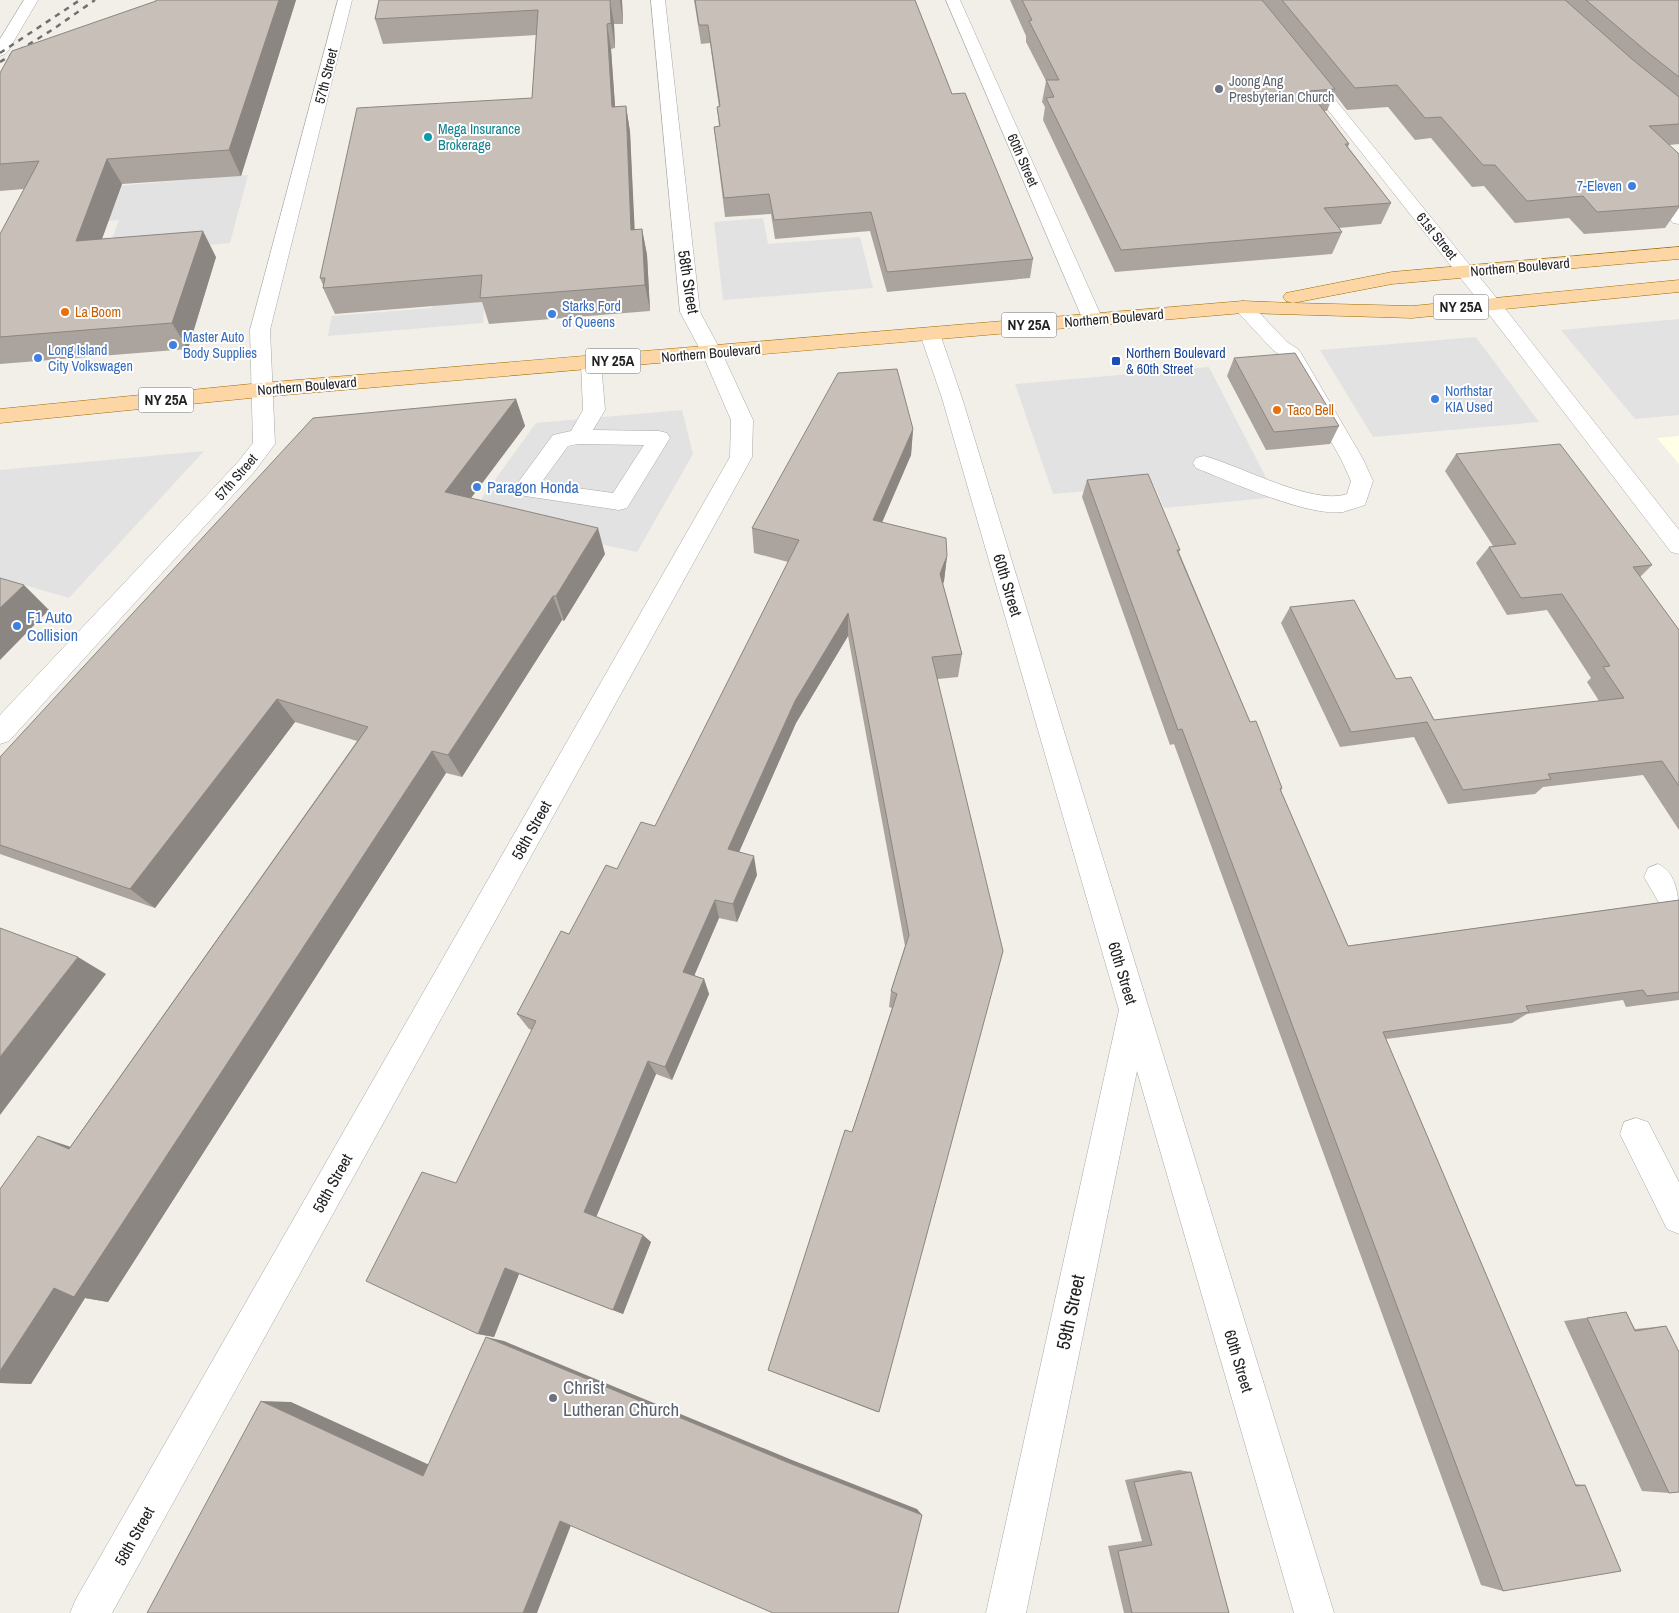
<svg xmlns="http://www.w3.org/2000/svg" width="1679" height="1613" font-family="'Archivo Narrow',sans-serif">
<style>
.education{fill:#ffffe5}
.parking{fill:#e2e2e2}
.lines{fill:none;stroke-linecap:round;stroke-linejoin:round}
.minor-casing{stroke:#a9a9a9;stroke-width:1}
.major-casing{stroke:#a06b00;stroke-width:1}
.minor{fill:#fff;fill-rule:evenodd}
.major{fill:#fcd6a4;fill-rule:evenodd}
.rail{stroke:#707070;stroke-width:2.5;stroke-dasharray:5.5 5.5;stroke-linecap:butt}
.wall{fill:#aba49e}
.shaded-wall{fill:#8b8681}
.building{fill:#c7bfb8;stroke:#8b8681}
.worship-dot{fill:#6b7280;stroke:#fff;stroke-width:2}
.culture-dot{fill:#0f9aa8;stroke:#fff;stroke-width:2}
.shop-dot{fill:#3f7fe0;stroke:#fff;stroke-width:2}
.food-dot{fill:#e8710a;stroke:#fff;stroke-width:2}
.transit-dot{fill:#1a4fb4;stroke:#fff;stroke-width:2}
.labels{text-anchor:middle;stroke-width:4;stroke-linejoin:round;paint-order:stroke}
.far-street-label{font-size:14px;fill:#222;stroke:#fff}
.far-worship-label{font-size:14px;fill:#5b616d;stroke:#fff;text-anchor:start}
.far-culture-label{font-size:14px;fill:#0d838f;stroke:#fff;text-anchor:start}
.far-shop-label{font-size:14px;fill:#366cbe;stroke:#fff;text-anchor:start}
.far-food-label{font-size:14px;fill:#c56008;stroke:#fff;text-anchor:start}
.far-transit-label{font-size:14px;fill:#164399;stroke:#fff;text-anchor:start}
.shield{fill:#fff;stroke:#646464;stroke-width:1}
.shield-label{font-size:15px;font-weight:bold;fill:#222}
.street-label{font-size:16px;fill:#222;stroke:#fff}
.shop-label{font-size:16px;fill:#366cbe;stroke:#fff;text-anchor:start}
.near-street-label{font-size:19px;fill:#222;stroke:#fff}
.near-worship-label{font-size:19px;fill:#5b616d;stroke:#fff;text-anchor:start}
</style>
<rect width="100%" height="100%" fill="#f2efe9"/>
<!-- education -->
<path class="education" d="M 1679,436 L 1679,464 L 1657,438 Z"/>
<!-- parking -->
<path class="parking" d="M 248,175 L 230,243 L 106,254 L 119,220 L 89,223 L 104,187 Z
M 492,198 L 483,323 L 328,336 L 332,316 L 432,308 L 441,234 Z
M 763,218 L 768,244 L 860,237 L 873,288 L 723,300 L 714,222 Z
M 1679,319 L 1679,415 L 1635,419 L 1561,330 Z
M 1476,337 L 1539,422 L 1373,437 L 1320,350 Z
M 1209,367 L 1276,497 L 1164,508 L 1154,485 L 1053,494 L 1015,384 Z
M 682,410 L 693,454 L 637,552 L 469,516 L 536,423 Z
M 204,451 L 69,598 L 0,578 L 0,470 Z"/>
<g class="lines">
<defs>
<path id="minor" d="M 24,0 L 38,0 L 8,51 L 5,54 L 0,56 L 0,39 Z
M 338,0 L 352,0 L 270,330 L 275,444 L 254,472 L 9,741 L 0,744 L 0,715 L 238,462 L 253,443 L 250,330 Z
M 651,0 L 665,0 L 700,312 L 722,353 L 753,420 L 752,457 L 112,1613 L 70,1613 L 76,1599 L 730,457 L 731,420 L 702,353 L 680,312 Z
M 946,0 L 960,0 L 1103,320 L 1100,324 L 1093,326 L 1086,324 L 1083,320 Z
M 1307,69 L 1312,71 L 1499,301 L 1679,530 L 1679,554 L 1671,552 L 1485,309 L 1302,77 L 1299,74 L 1302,71 Z
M 1679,208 L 1679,224 L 1673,223 L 1666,215 L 1669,211 Z
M 1243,301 L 1250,303 L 1287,342 L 1298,349 L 1301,353 L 1363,459 L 1373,481 L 1365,505 C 1358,507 1350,510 1343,512 C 1308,517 1231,482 1196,468 L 1193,463 L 1196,458 L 1204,456 C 1239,465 1313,506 1347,494 L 1351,481 L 1341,459 L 1283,357 L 1273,350 L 1233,307 L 1236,303 Z
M 930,328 L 937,330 L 940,334 L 962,398 L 1334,1613 L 1294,1613 L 1137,1071 L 1026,1613 L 986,1613 L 1119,1010 L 942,398 L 920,334 L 923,330 Z
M 591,357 L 598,358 L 601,363 L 605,410 L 593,430 L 659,431 L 667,433 L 670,438 L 627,508 L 619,510 L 525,496 L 517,493 L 514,488 L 553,435 L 571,431 L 583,410 L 581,363 L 584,358 ZM 578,444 L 644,445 L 613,493 L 541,483 L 568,446 Z
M 1658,864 C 1679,874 1679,901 1679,924 L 1669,920 L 1644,877 L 1648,868 Z
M 1636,1118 L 1648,1122 L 1679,1182 L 1679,1234 L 1667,1229 L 1620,1134 L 1624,1122 Z"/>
<path id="major" d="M 1679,247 L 1679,259 L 1392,284 L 1293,303 L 1412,306 L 1679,280 L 1679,292 L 1412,318 L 1243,313 L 261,397 L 0,423 L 0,409 L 261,383 L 1243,301 L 1293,303 L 1286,301 L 1283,297 L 1286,293 L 1392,272 Z"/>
</defs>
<!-- minor casing -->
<use href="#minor" class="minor-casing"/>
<!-- major casing -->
<use href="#major" class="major-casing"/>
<!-- minor -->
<use href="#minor" class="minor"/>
<!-- major -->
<use href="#major" class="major"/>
<!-- rail -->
<path class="rail" d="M 0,53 L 80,0
M 0,62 L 52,30 L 95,0"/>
</g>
<!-- wall -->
<path class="wall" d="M 156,0 L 296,0 L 241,176 L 122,184 L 102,239 L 216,257 L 188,349 L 0,364 L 0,234 L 24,189 L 0,191 L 0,73 L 156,1 Z
M 379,0 L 622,0 L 623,24 L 614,24 L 615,48 L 611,49 L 615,107 L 626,106 L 630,132 L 634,230 L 642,229 L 647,255 L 650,311 L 489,324 L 482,302 L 335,314 L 323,288 L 323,285 L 320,278 L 532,98 L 536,35 L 383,44 L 375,19 Z
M 694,0 L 915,0 L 952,94 L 1033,259 L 1030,278 L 887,292 L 870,231 L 775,239 L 771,214 L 725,217 L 714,127 L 719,126 L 717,107 L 719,107 L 710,43 L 701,44 Z
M 1010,0 L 1679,0 L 1679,144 L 1669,145 L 1679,154 L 1679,208 L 1665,228 L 1584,234 L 1569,218 L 1515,223 L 1484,186 L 1472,187 L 1431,138 L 1415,140 L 1388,107 L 1347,110 L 1334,93 L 1327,111 L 1324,111 L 1349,144 L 1348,147 L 1391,203 L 1381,224 L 1339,228 L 1342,232 L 1332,254 L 1115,272 L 1043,120 L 1045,107 L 1042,102 L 1046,81 L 1026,42 L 1026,36 Z
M 1234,358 L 1339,426 L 1330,444 L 1266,450 L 1227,376 Z
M 516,399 L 525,426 L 471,498 L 605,554 L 564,621 L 562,620 L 462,777 L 446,773 L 108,1302 L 85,1298 L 31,1384 L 0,1383 L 0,1189 L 70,1147 L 357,741 L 295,722 L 155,908 L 0,854 L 0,757 Z
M 913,429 L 911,455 L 882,523 L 947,556 L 944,581 L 943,584 L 962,654 L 958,677 L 938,679 L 879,1412 L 877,1412 L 768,1370 L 852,1132 L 892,1008 L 889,1007 L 891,991 L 905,946 L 848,636 L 796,723 L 739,852 L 757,875 L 737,922 L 719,918 L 694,975 L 704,979 L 709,994 L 672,1080 L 656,1074 L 596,1216 L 651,1242 L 623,1314 L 519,1274 L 494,1337 L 478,1334 L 456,1183 L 532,1030 L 529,1029 L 517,1014 L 569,934 L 617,869 L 655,826 L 788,562 L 754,553 L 752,528 Z
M 1456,454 L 1652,565 L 1640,577 L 1679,630 L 1679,830 L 1643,775 L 1543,787 L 1535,794 L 1448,804 L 1414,737 L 1340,747 L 1281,623 L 1290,607 L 1396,679 L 1434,720 L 1599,701 L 1587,682 L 1591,678 L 1547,610 L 1507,615 L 1476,563 L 1489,547 L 1493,546 L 1445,471 Z
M 1087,480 L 1180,550 L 1179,552 L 1250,722 L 1282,788 L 1281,791 L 1348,946 L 1679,900 L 1679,1000 L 1626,1007 L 1623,1000 L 1527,1014 L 1512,1023 L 1386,1039 L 1575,1484 L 1585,1485 L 1503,1591 L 1481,1585 L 1174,744 L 1170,745 L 1082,497 Z
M 1626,1312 L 1635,1329 L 1666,1326 L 1669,1493 L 1642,1491 L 1564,1321 Z
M 1179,1470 L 1191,1472 L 1229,1613 L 1124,1613 L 1108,1546 L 1142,1541 L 1125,1480 Z"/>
<!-- shaded-wall -->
<path class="shaded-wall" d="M 279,0 L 296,0 L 241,176 L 229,150 Z
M 610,0 L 614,24 L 615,48 L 611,23 Z
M 620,0 L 622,0 L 623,24 Z
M 607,24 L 611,49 L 617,133 L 612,107 Z
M 626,106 L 630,132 L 636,256 L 631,230 Z
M 107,159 L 122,184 L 92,266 L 76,241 Z
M 642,229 L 647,255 L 650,311 L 645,285 Z
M 203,231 L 216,257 L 188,349 L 172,323 Z
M 516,399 L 525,426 L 456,518 L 445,492 Z
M 913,429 L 911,455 L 872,545 L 873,520 Z
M 598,528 L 605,554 L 564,621 L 556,596 Z
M 947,556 L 944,581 L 938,598 L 940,574 Z
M 24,585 L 49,610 L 0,660 L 0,608 Z
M 553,596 L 562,620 L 462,777 L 448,755 Z
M 848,613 L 848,636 L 796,723 L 732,868 L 728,849 L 795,701 Z
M 277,699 L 295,722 L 155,908 L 130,889 Z
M 432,751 L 446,773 L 108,1302 L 85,1298 L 31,1384 L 0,1383 L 0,1371 L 54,1288 Z
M 754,856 L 757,875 L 737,922 L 733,904 Z
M 715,900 L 719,918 L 689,988 L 683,972 Z
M 78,957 L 106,974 L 0,1115 L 0,1057 Z
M 704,979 L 709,994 L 672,1080 L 665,1067 Z
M 648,1061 L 656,1074 L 595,1220 L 584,1212 Z
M 38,1136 L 71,1147 L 69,1149 Z
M 643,1235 L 651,1242 L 623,1314 L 613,1310 Z
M 505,1268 L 519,1274 L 494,1337 L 478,1334 Z
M 486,1337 L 504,1341 L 792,1460 L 917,1509 L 922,1515 L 789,1463 Z
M 261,1401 L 291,1402 L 445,1472 L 423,1476 Z
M 575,1515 L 537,1613 L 523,1613 L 560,1521 Z"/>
<!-- building -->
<path class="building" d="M 156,0 L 279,0 L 229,150 L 107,159 L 76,241 L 203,231 L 172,323 L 0,337 L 0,234 L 39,161 L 0,164 L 0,73 L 12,51 L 156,1 Z
M 379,0 L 610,0 L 611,23 L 607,24 L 612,107 L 626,106 L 631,230 L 642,229 L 645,285 L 480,298 L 482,275 L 323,288 L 325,278 L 320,278 L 357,108 L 532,98 L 538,10 L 375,19 Z
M 695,0 L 915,0 L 952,94 L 965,93 L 1033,259 L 887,272 L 871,212 L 774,220 L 769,194 L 724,198 L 714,127 L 720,126 L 717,107 L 720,106 L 708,25 L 699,25 Z
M 1022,0 L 1262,0 L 1335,89 L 1309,91 L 1349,144 L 1345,144 L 1391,203 L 1324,208 L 1342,232 L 1121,250 L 1046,98 L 1054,97 L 1046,80 L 1059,80 L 1029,21 L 1032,20 Z
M 1282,0 L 1565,0 L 1633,60 L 1679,97 L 1679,124 L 1649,126 L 1679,154 L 1679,206 L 1597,212 L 1583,196 L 1527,201 L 1495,165 L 1483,165 L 1441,117 L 1425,118 L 1397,85 L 1355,88 Z
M 1586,0 L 1679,0 L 1679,77 L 1646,51 Z
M 1295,353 L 1339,426 L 1274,432 L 1234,358 Z
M 897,369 L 913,429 L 873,520 L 946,538 L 947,556 L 940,574 L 962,654 L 932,657 L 1003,951 L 879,1412 L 768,1370 L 845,1130 L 852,1132 L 868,1084 L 897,994 L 891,991 L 909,935 L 848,613 L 795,701 L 728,849 L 754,856 L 733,904 L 715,900 L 683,972 L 704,979 L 665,1067 L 648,1061 L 584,1212 L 643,1235 L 613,1310 L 505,1268 L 478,1334 L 366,1281 L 422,1172 L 456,1183 L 536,1021 L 517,1014 L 561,931 L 569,934 L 606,865 L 617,869 L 641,822 L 655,826 L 799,540 L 752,528 L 838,373 Z
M 516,399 L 445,492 L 598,528 L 556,596 L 553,596 L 448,755 L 432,751 L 74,1297 L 54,1288 L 0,1371 L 0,1189 L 38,1136 L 69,1149 L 368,727 L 277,699 L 130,889 L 0,845 L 0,757 L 313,418 Z
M 1560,444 L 1652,565 L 1633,567 L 1679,630 L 1679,786 L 1662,761 L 1548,774 L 1551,779 L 1463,790 L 1427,722 L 1351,732 L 1290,607 L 1354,600 L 1396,679 L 1411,677 L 1434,720 L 1624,698 L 1603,667 L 1610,666 L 1562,594 L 1521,598 L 1489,547 L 1516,544 L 1456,454 Z
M 1148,474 L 1180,550 L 1177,550 L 1250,722 L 1256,721 L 1282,788 L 1280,789 L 1348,946 L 1679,900 L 1679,992 L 1647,996 L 1643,990 L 1526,1006 L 1529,1012 L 1383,1032 L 1576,1486 L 1585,1485 L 1621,1571 L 1503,1591 L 1182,729 L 1178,730 L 1087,480 Z
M 0,578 L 24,585 L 0,608 Z
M 0,928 L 78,957 L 0,1057 Z
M 1626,1312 L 1635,1331 L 1666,1326 L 1679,1352 L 1679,1492 L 1669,1493 L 1587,1318 Z
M 486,1337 L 789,1463 L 922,1515 L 898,1613 L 773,1613 L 560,1521 L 523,1613 L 147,1613 L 261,1401 L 423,1476 Z
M 1191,1472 L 1229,1613 L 1132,1613 L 1118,1551 L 1152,1545 L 1134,1482 Z"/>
<!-- markers -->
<g class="worship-dot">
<circle cx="1219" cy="89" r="5"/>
<circle cx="553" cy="1398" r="5"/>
</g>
<circle class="culture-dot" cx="428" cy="137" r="5"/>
<g class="shop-dot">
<circle cx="1632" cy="186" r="5"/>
<circle cx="552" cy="314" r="5"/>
<circle cx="173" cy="345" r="5"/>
<circle cx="38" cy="358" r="5"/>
<circle cx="1435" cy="399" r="5"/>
<circle cx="477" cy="487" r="5"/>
<circle cx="17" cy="626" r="5"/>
</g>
<g class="food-dot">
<circle cx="65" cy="312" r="5"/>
<circle cx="1277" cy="410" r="5"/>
</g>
<rect class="transit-dot" x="1111" y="356" width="10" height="10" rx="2.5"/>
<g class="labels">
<!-- far-street labels -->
<g class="far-street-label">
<text transform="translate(326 76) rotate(-76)" y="5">57th Street</text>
<text transform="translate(1023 160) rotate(66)" y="5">60th Street</text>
<text transform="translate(1437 236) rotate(51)" y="5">61st Street</text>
<text transform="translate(1520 267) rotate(-5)" y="5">Northern Boulevard</text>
<text transform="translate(1114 318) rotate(-5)" y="5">Northern Boulevard</text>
<text transform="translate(711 353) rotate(-5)" y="5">Northern Boulevard</text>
<text transform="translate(307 386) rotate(-5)" y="5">Northern Boulevard</text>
<text transform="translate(236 477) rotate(-49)" y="5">57th Street</text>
</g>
<!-- far-worship labels -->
<g class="far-worship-label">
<text x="1229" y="86">Joong Ang<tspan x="1229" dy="16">Presbyterian Church</tspan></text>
</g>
<!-- far-culture labels -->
<g class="far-culture-label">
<text x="438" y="134">Mega Insurance<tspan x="438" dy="16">Brokerage</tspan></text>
</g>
<!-- far-shop labels -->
<g class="far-shop-label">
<text x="1622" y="191" text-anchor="end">7-Eleven</text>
<text x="562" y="311">Starks Ford<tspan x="562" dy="16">of Queens</tspan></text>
<text x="183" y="342">Master Auto<tspan x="183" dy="16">Body Supplies</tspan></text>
<text x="48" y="355">Long Island<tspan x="48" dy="16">City Volkswagen</tspan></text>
<text x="1445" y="396">Northstar<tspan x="1445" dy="16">KIA Used</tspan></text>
</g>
<!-- far-food labels -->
<g class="far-food-label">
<text x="75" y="317">La Boom</text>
<text x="1287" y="415">Taco Bell</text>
</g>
<!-- far-transit labels -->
<g class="far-transit-label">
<text x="1126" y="358">Northern Boulevard<tspan x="1126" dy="16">&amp; 60th Street</tspan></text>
</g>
<!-- shield labels -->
<g class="shield">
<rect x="1433.5" y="294.5" width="55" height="25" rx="4"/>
<rect x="1001.5" y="312.5" width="55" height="25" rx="4"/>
<rect x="585.5" y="348.5" width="55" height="25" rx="4"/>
<rect x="138.5" y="387.5" width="55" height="25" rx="4"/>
</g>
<g class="shield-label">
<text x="1461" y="312">NY 25A</text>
<text x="1029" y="330">NY 25A</text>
<text x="613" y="366">NY 25A</text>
<text x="166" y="405">NY 25A</text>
</g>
<!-- street labels -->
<g class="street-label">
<text transform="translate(689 282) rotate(81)" y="6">58th Street</text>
<text transform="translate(1008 585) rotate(73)" y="6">60th Street</text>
<text transform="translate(531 830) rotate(-61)" y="6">58th Street</text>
<text transform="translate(1123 973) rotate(73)" y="6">60th Street</text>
<text transform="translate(332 1183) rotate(-61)" y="6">58th Street</text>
<text transform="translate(1239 1361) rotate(73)" y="6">60th Street</text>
<text transform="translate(134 1536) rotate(-61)" y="6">58th Street</text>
</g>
<!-- shop labels -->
<g class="shop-label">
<text x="487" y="493">Paragon Honda</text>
<text x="27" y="623">F1 Auto<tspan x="27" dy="18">Collision</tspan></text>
</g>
<!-- near-street labels -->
<g class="near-street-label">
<text transform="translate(1070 1312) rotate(-78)" y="7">59th Street</text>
</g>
<!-- near-worship labels -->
<g class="near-worship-label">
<text x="563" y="1394">Christ<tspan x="563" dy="22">Lutheran Church</tspan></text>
</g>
</g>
</svg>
